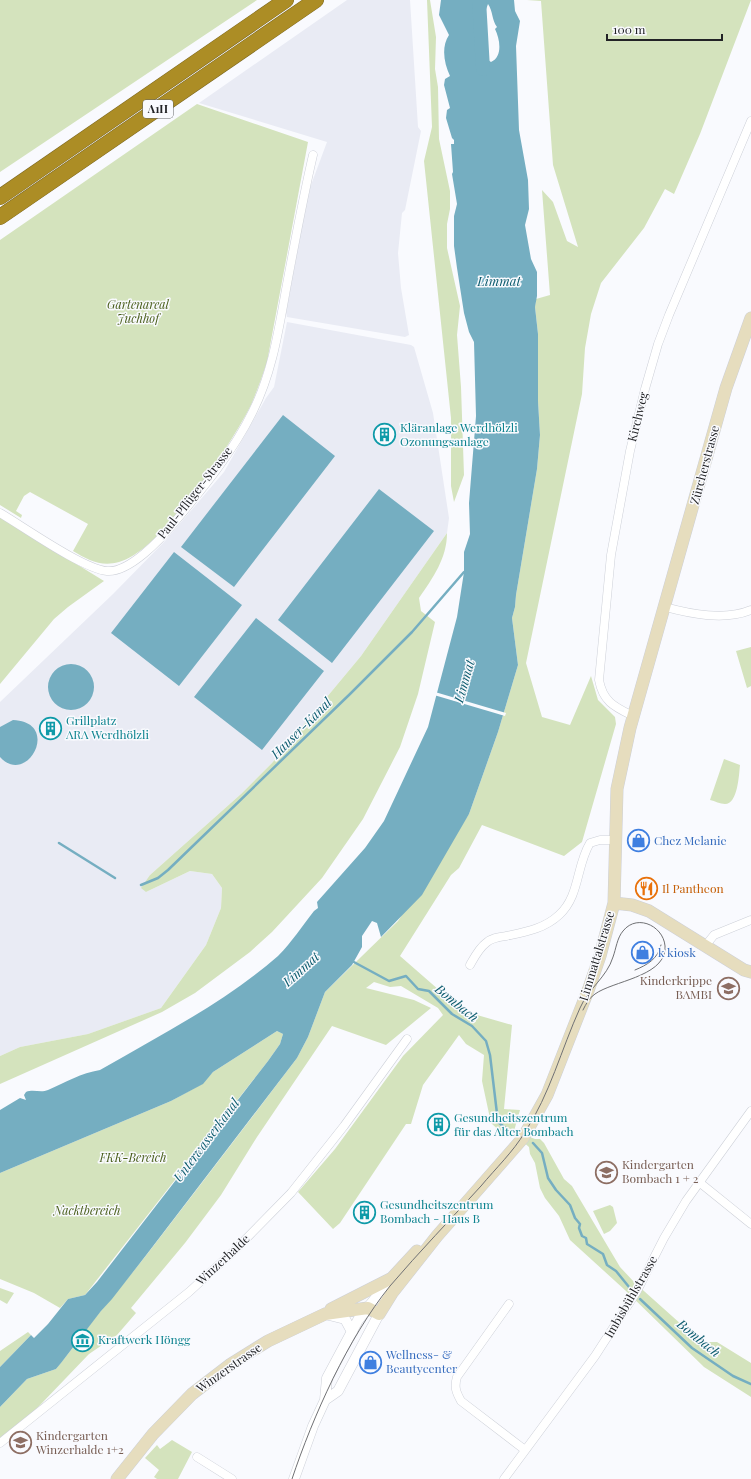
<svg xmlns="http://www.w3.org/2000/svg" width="751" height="1479" font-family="'Playfair Display',serif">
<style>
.built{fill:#e9ebf4}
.green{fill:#d4e3bd}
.water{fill:#75aec1;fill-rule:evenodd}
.pier{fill:#f9fafe}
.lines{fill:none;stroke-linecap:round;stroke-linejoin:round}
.stream{stroke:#75aec1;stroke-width:2.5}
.river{stroke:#75aec1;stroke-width:14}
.minor-casing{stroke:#cdd0d8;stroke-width:9}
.tertiary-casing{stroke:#cdd0d8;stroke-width:11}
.secondary-casing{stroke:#cdd0d8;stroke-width:13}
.motorway-casing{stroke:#7c6825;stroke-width:16}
.minor{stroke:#fff;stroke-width:8}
.tertiary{stroke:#fff;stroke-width:10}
.secondary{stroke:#e6ddbe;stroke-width:12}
.motorway{stroke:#ac8d25;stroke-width:15}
.tram{stroke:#707174;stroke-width:1}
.labels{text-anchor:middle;stroke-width:3;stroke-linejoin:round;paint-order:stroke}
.shield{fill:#f9fafe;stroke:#626467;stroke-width:1}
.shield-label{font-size:11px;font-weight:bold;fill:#222326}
.park-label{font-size:12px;font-style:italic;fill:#4a5f1c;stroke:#f9fafe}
.street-label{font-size:12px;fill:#222326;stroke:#f9fafe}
.culture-label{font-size:12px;fill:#0d838f;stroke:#f9fafe;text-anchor:start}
.shop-label{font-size:12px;fill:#366cbe;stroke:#f9fafe;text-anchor:start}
.food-label{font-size:12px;fill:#c56008;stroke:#f9fafe;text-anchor:start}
.education-label{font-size:12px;fill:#785e54;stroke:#f9fafe;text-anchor:start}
.water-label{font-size:13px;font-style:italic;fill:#0d5c6f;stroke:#f9fafe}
</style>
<rect width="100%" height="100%" fill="#f9fafe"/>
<!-- built -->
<path class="built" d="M 347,0 L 410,0 L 418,127 L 421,131 L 405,210 L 402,213 L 398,253 L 401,288 L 409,335 L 405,337 L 287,317 L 286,313 L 308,193 L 327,142 L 199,103 Z
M 287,322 L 411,345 L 414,347 L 433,413 L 449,518 L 447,533 L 361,656 L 272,763 L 241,794 L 150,875 L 146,892 L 190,871 L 212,874 L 222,888 L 221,908 L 206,945 L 161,1008 L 88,1034 L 20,1047 L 0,1056 L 0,702 L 113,594 L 165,541 L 224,472 L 266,398 L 274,387 Z"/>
<!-- green -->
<path class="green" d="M 0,0 L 257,0 L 0,172 Z
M 427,0 L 430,0 L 436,37 L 435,69 L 438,87 L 439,139 L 450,191 L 450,209 L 447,224 L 447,248 L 460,306 L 457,335 L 461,387 L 464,475 L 454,502 L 451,486 L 451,418 L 424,161 L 432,127 Z
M 527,0 L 751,0 L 700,134 L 674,194 L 665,189 L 644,228 L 601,283 L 591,314 L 585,348 L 582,394 L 526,663 L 542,717 L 570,725 L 591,676 L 598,700 L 615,717 L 616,724 L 582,842 L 564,856 L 482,825 L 459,868 L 451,875 L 400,956 L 463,1011 L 512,1025 L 504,1109 L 520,1110 L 514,1131 L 535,1139 L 540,1139 L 544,1143 L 564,1179 L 572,1186 L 620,1267 L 635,1283 L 701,1342 L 717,1342 L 751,1363 L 751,1397 L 704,1367 L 626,1291 L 570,1240 L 559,1216 L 545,1198 L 540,1188 L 535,1163 L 530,1154 L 529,1147 L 514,1134 L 503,1134 L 491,1123 L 482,1081 L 484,1055 L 466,1044 L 459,1035 L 423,1085 L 411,1124 L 406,1124 L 340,1223 L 333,1229 L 298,1192 L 335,1149 L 403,1056 L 443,1015 L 438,1008 L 401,986 L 390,987 L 374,982 L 366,988 L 414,1000 L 431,1008 L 386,1045 L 332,1026 L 257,1137 L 221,1195 L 185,1243 L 131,1308 L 136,1313 L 117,1335 L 89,1354 L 19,1427 L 0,1443 L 0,1407 L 27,1379 L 56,1369 L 75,1345 L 82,1350 L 92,1337 L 85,1331 C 105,1305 127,1280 148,1253 C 198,1188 248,1123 297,1058 L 308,1037 L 325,992 L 398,921 L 469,814 L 498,732 L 518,665 L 512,618 L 515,607 L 516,595 L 537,469 L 540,435 L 538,401 L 538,334 L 535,307 L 536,299 L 550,295 L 542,190 L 553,202 L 567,241 L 578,247 L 553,165 L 541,1 Z
M 197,104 L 308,142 L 267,362 C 262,377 257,391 251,405 C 230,446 164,549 119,562 C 101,567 88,560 73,551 L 88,524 L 30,492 L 24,496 L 16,511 L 22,515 L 21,518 L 0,505 L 0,240 Z
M 0,517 L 104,581 L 68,607 L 54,619 L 0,684 Z
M 447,533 C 447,558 433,578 419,598 L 421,611 L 435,622 L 418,694 L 400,747 L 363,819 L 322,878 L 272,932 L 250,952 L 195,993 L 162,1012 L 0,1084 L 0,1056 L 20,1047 L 88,1034 L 161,1008 L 206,945 L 221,908 L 222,888 L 212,874 L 190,871 L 146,892 L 141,888 L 150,875 L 241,794 L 272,763 L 361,656 Z
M 751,647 L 751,686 L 747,688 L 736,651 Z
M 724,759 L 740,765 C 739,774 738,804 725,804 C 720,804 715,801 710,800 Z
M 277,1031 L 283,1034 L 280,1044 L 268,1061 L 85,1295 L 68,1299 L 60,1308 L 34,1293 L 0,1279 L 0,1173 L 171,1101 L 202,1084 L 213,1072 Z
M 610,1205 L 613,1207 L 617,1223 L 610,1231 L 604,1234 L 593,1211 Z
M 0,1288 L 14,1293 L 7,1304 L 0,1300 Z
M 28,1332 L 31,1335 L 0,1367 L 0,1351 Z
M 172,1440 L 192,1452 L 178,1479 L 157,1479 L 154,1477 L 159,1470 L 145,1458 L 157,1445 L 160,1449 Z"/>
<!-- water -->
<path class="water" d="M 441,0 L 514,0 L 515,11 L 520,21 L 516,46 L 519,130 L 528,180 L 529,209 L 525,225 L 531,259 L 537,272 L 537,296 L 535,307 L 538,334 L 538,401 L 540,435 L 537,469 L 516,595 L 515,607 L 512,618 L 518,665 L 498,732 L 469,814 L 422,895 L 381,937 L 377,923 L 372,921 L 362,936 L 362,947 L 352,965 L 325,992 L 308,1037 L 297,1058 L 147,1254 L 112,1299 L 101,1311 L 61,1363 L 56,1369 L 27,1379 L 0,1407 L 0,1367 L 31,1335 L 34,1338 L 48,1324 L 68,1299 L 85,1295 L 97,1282 L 268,1061 L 280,1044 L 283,1034 L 277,1031 L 213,1072 L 203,1084 L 171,1101 L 0,1173 L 0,1110 L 20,1098 L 26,1100 L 24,1095 L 26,1092 C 33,1089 41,1093 48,1090 C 66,1082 81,1073 100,1070 C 161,1035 225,1002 278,956 C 292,942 302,926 314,911 L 318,908 L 317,902 L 365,848 L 384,821 L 428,727 L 457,617 L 464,572 L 464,552 L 470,534 L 469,503 L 476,416 L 474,342 L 469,332 L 464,313 L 457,268 L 454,246 L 454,216 L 457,204 L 452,174 L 453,172 L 451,144 L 454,144 L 454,140 L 452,138 L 446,118 L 447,110 L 450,108 L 444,85 L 445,79 L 450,76 C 444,63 441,47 449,35 L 439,15 ZM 488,4 C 493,11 492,21 497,27 L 495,29 C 500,39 503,57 491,62 L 485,58 L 480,43 L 479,29 Z
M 283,415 L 335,456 L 234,587 L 181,547 Z
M 379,489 L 434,531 L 332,663 L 278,620 Z
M 174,552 L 242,605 L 179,686 L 111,633 Z
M 256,618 L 324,671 L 262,750 L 194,697 Z
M48 687a23 23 0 1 1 46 0a23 23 0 1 1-46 0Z
M 13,720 C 62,722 27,787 0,757 L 0,727 Z"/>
<!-- pier -->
<path class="pier" d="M 435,692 L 506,713 L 505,716 L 434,695 Z"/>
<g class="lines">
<!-- stream -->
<path class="stream" d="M 59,843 L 115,878
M 141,885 L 158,878 L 168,870 L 350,694 L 412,632 L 464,572
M 352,961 L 389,981 L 406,976 L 418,989 L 429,991 L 452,1014 L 472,1026 L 486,1041 L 490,1055 L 498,1122 L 508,1130 L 515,1132
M 533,1143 L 542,1153 L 548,1178 L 556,1190 L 570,1205 L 575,1218 L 580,1224 L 579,1228 L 582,1236 L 586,1238 L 587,1244 L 603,1254 L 607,1265 L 616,1271 L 629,1287
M 640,1299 L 692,1348 L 733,1376 L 751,1384"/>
<!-- river -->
<path class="river" d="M 479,0 L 483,69"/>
<defs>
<path id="minor" d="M 0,513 C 24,527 83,569 107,571 C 129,573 161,539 174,523 C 203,488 233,452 253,411 C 273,371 279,327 287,284 C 295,241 303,198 313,155
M 665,607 C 691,614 725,621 751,610
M 633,716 C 615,707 603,702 599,680 L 611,555 L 630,451 L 645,389 L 658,344 L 669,315 L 751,121
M 706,945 L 714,935 L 751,920
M 470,965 C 474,958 479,948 486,943 C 491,938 499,937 506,936 C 525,932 544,929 559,915 C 580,896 576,866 590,843 L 600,840 L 615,840
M 699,1182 L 751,1224
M 509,1304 L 457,1377 C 454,1387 456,1392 461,1401 L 525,1450
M 0,1443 L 189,1292 L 235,1250 L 291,1193 L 344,1126 L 407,1039
M 197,1457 L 232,1479
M 504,1479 L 595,1356 L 637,1291 L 664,1238 L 686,1201 L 751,1111"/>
<path id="tertiary" d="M 329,1315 L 345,1319 L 352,1332
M 325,1400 L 338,1391 L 379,1314
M 294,1479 L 313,1426 L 325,1400 L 327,1378 L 358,1320 L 391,1279"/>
<path id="secondary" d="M 614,903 L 632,905 L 649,911 L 744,970 L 751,972
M 331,1309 L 392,1278 L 417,1251
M 117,1479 L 153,1434 L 192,1394 L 231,1364 L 268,1341 L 325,1314 L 368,1308 L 379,1314 L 392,1293 L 437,1236 L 523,1138 L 547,1095 L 589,988 L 600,956 L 614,903 L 617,789 L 630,728 L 726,388 L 751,318"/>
<path id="motorway" d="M 0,197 L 286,0
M 0,217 L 316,0"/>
</defs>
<!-- minor casing -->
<use href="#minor" class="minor-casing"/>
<!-- tertiary casing -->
<use href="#tertiary" class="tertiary-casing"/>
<!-- secondary casing -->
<use href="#secondary" class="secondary-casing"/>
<!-- motorway casing -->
<use href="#motorway" class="motorway-casing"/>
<!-- minor -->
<use href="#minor" class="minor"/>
<!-- tertiary -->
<use href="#tertiary" class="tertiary"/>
<!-- secondary -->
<use href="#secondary" class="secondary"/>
<!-- motorway -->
<use href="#motorway" class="motorway"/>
<!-- tram -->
<path class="tram" d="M 635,970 C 647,965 658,959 661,945
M 292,1479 C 313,1416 348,1338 390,1286 C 419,1252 451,1219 481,1186 C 496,1168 513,1152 525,1132 C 550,1094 561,1050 580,1008 C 588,989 607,977 613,957 C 616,949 617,938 623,931 C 638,912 667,928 665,950 C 662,977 613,981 595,994 C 589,998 586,1004 583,1010"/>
</g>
<!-- icons -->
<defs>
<symbol id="building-ring" viewBox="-11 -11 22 22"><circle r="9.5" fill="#f9fafe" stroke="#0f9aa8" stroke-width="1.5"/><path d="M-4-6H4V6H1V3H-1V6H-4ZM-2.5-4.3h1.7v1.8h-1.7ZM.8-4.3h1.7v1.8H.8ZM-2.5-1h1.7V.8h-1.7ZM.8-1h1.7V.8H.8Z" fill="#0f9aa8"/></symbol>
<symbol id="shop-ring" viewBox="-11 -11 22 22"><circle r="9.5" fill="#f9fafe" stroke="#3f7fe0" stroke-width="1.5"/><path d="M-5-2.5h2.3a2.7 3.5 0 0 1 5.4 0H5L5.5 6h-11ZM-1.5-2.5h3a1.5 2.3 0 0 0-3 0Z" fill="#3f7fe0"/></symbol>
<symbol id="restaurant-ring" viewBox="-11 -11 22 22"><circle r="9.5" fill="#f9fafe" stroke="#e8710a" stroke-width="1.5"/><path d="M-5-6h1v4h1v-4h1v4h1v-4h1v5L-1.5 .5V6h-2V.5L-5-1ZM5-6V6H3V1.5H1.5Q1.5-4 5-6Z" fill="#e8710a"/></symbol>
<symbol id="school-ring" viewBox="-11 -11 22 22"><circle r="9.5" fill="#f9fafe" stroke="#8d6e63" stroke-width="1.5"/><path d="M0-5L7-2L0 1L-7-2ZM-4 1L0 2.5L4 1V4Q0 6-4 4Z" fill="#8d6e63"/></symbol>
<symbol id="museum-ring" viewBox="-11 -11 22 22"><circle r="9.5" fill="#f9fafe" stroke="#0f9aa8" stroke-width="1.5"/><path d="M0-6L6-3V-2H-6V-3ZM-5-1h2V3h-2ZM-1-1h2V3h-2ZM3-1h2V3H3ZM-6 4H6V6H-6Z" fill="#0f9aa8"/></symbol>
</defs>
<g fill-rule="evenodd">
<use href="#building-ring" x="372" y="422" width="25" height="25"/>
<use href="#building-ring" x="38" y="716" width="25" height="25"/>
<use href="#shop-ring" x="626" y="828" width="25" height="25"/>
<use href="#restaurant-ring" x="634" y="876" width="25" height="25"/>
<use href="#shop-ring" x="630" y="940" width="25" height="25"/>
<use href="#school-ring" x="716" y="976" width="25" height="25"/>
<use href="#building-ring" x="426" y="1112" width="25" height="25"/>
<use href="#school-ring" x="594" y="1160" width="25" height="25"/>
<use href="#building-ring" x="352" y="1200" width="25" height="25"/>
<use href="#museum-ring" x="70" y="1328" width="25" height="25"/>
<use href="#shop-ring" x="358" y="1350" width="25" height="25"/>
<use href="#school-ring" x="8" y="1430" width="25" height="25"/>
</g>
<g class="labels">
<!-- shield labels -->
<rect class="shield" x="143" y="100" width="30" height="18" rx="3"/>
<g class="shield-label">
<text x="158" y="113">A1H</text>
</g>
<!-- park labels -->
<g class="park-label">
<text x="138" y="309">Gartenareal<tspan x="138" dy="14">Juchhof</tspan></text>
<text x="133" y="1162">FKK-Bereich</text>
<text x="87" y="1215">Nacktbereich</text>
</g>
<!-- street labels -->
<g class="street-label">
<text transform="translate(638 417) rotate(-76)" y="4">Kirchweg</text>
<text transform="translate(705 465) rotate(-75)" y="4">Zürcherstrasse</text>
<text transform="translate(195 493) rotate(-52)" y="4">Paul-Pflüger-Strasse</text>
<text transform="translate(597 956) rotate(-73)" y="4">Limmattalstrasse</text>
<text transform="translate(223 1260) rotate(-43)" y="4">Winzerhalde</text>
<text transform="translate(631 1297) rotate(-60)" y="4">Imbisbühlstrasse</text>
<text transform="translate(229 1368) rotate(-35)" y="4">Winzerstrasse</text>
</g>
<!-- culture labels -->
<g class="culture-label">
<text x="400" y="432">Kläranlage Werdhölzli<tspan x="400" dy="14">Ozonungsanlage</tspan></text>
<text x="66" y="725">Grillplatz<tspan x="66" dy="14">ARA Werdhölzli</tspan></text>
<text x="454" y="1122">Gesundheitszentrum<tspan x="454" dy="14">für das Alter Bombach</tspan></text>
<text x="380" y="1209">Gesundheitszentrum<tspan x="380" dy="14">Bombach - Haus B</tspan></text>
<text x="98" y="1344">Kraftwerk Höngg</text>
</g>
<!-- shop labels -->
<g class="shop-label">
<text x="654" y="845">Chez Melanie</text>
<text x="658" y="957">k kiosk</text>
<text x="386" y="1359">Wellness- &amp;<tspan x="386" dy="14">Beautycenter</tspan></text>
</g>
<!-- food labels -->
<g class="food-label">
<text x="662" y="893">Il Pantheon</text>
</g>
<!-- education labels -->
<g class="education-label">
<text x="712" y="985" text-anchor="end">Kinderkrippe<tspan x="712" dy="14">BAMBI</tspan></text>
<text x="622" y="1169">Kindergarten<tspan x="622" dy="14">Bombach 1 + 2</tspan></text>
<text x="36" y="1440">Kindergarten<tspan x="36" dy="14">Winzerhalde 1+2</tspan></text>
</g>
<!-- water labels -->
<g class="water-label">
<text x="499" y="286">Limmat</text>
<text transform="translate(464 681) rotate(-74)" y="5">Limmat</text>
<text transform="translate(301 728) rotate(-45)" y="5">Hauser-Kanal</text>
<text transform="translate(301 969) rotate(-42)" y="5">Limmat</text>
<text transform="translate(457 1003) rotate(39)" y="5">Bombach</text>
<text transform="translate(206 1140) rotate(-53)" y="5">Unterwasserkanal</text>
<text transform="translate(699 1338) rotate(39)" y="5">Bombach</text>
</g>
</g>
<!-- scale -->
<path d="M607 34v6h115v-6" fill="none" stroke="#222326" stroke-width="2"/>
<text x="613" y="34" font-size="12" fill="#222326" stroke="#f9fafe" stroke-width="3" paint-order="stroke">100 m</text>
</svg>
